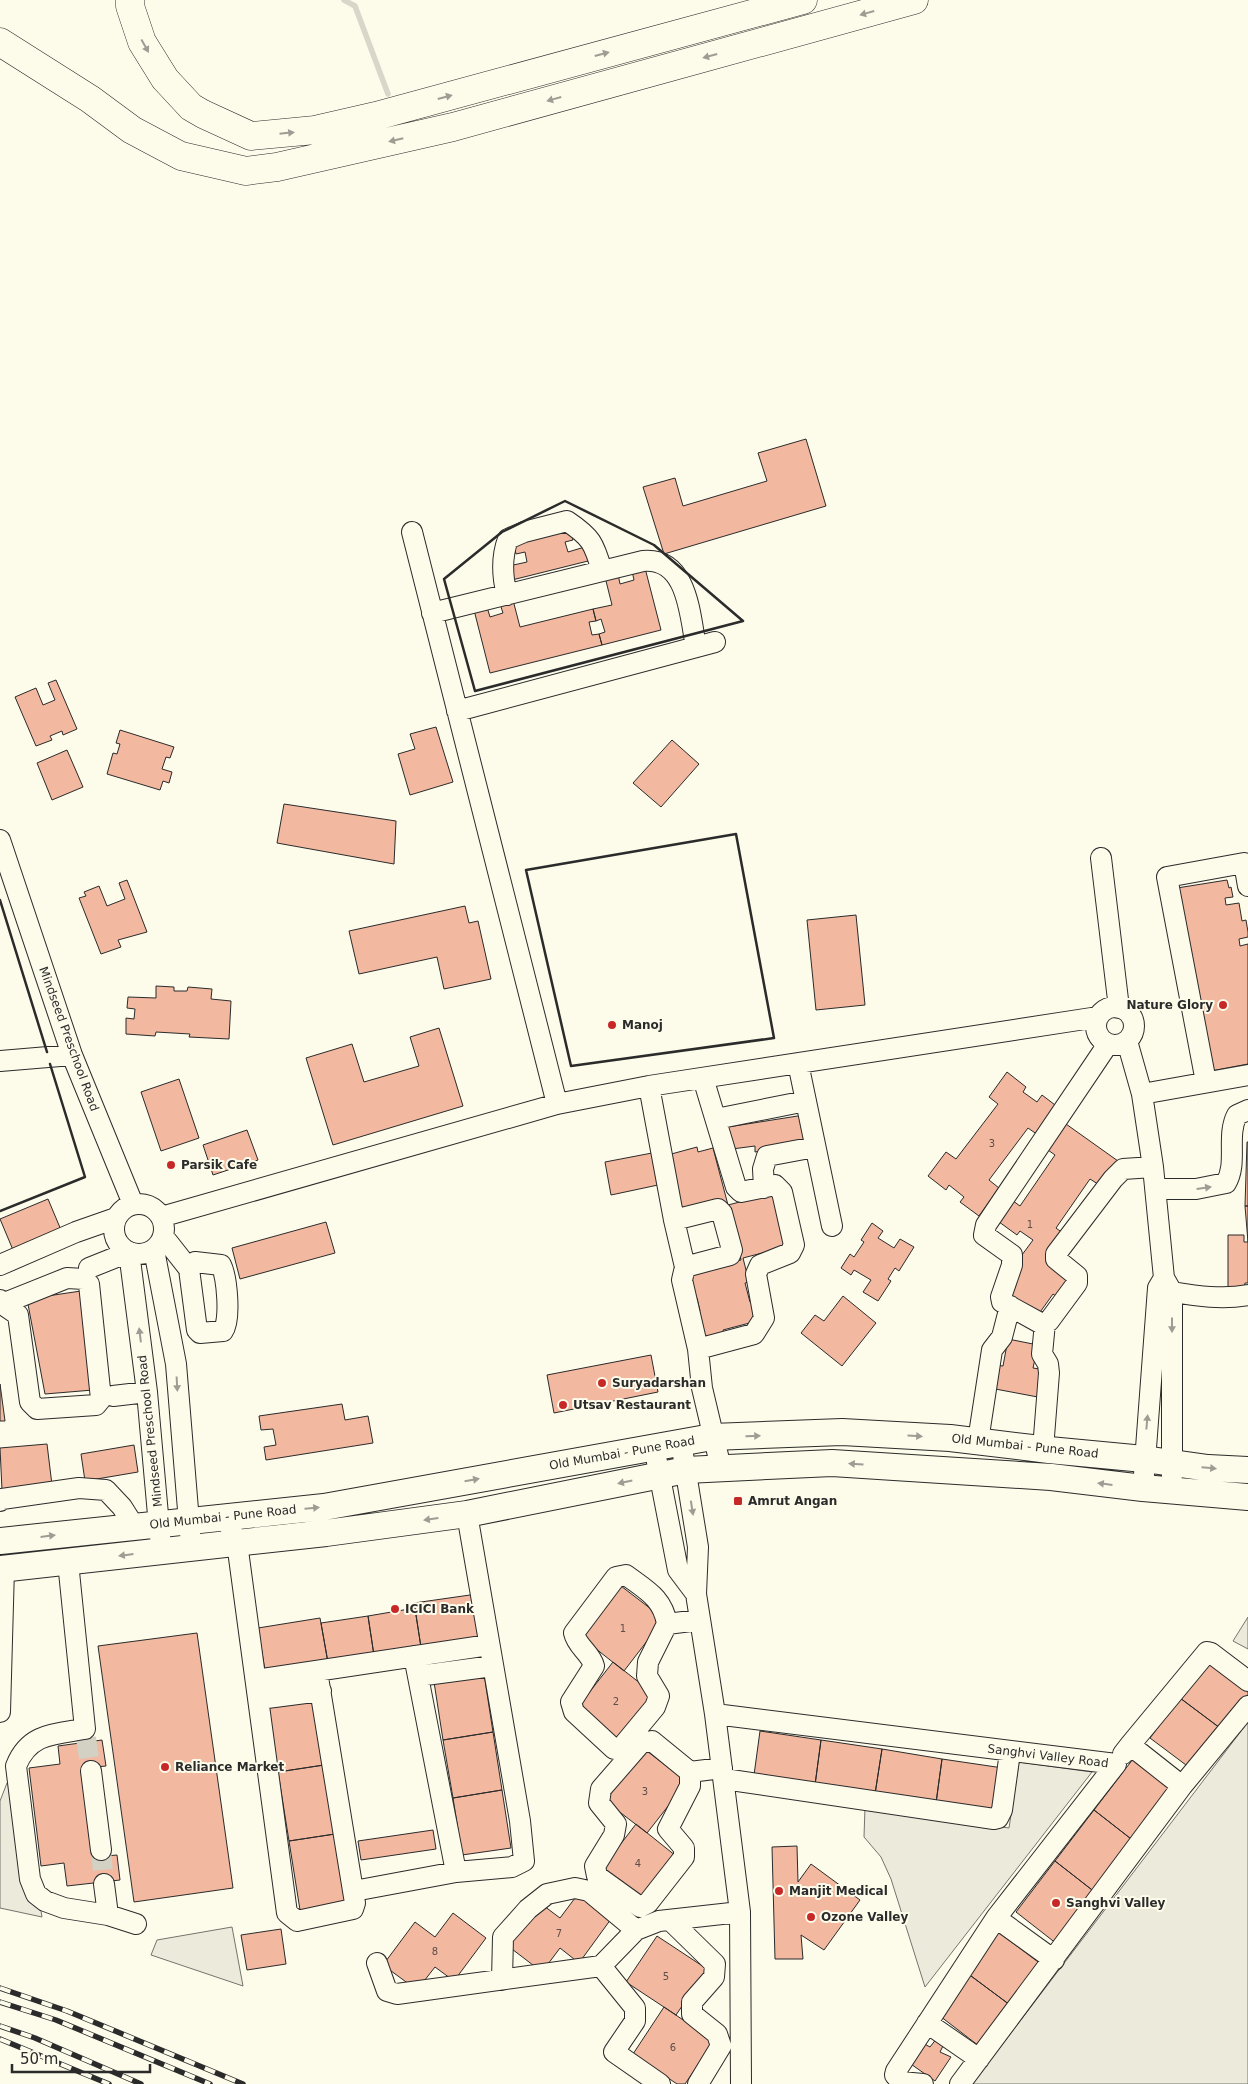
<svg xmlns="http://www.w3.org/2000/svg" width="1248" height="2084" font-family="'DejaVu Sans',sans-serif">
<style>
.green{fill:#ecebdb;stroke:#74746e}
.lines{fill:none;stroke-linecap:round;stroke-linejoin:round}
.stream{stroke:#d8d7c9;stroke-width:5.5}
.building{fill:#f2b8a0;stroke:#2b2b2b}
.minor-tunnel{stroke:#d3d1c4;stroke-width:20;stroke-dasharray:20 10;stroke-linecap:butt}
.minor-casing{stroke:#2b2b2b;stroke-width:22}
.major-casing{stroke:#2b2b2b;stroke-width:28}
.highway-casing{stroke:#2b2b2b;stroke-width:29}
.minor{stroke:#fdfbea;stroke-width:20}
.major{stroke:#fdfbea;stroke-width:26}
.highway{stroke:#fdfbea;stroke-width:28}
.rail-casing{stroke:#2b2b2b;stroke-width:5.5}
.rail{stroke:#fdfbea;stroke-width:4;stroke-dasharray:11;stroke-linecap:butt}
.wall{stroke:#2b2b2b;stroke-width:2.5}
.oneway{fill:#9e9d94}
.poi-dot{fill:#c62828;stroke:#fdfbea;stroke-width:2}
.labels{text-anchor:middle;stroke-width:4;stroke-linejoin:round;paint-order:stroke}
.number-label{font-size:10px;fill:#5d4e48}
.poi-label{font-size:12px;font-weight:bold;fill:#2b2b2b;stroke:#fdfbea;text-anchor:start}
.street-label{font-size:12px;fill:#2b2b2b;stroke:#fdfbea}
</style>
<rect width="100%" height="100%" fill="#fdfbea"/>
<!-- green -->
<path class="green" d="M 1248,1617 L 1248,1649 L 1233,1641 Z
M 1248,1722 L 1248,2084 L 972,2084 Z
M 1019,1762 L 1092,1772 L 925,1987 L 891,1879 L 881,1857 L 864,1837 L 865,1807 L 1009,1828 Z
M 20,1782 L 42,1917 L 0,1908 L 0,1801 L 7,1783 Z
M 232,1927 L 243,1986 L 151,1955 L 157,1940 Z"/>
<g class="lines">
<!-- stream -->
<path class="stream" d="M 344,0 L 355,6 L 388,94"/>
</g>
<!-- building -->
<path class="building" d="M 806,439 L 826,506 L 664,554 L 643,487 L 675,478 L 683,506 L 767,481 L 758,453 Z
M 570,527 L 573,540 L 565,542 L 568,552 L 588,546 L 592,560 L 512,580 L 509,566 L 527,562 L 525,552 L 516,554 L 513,541 Z
M 645,568 L 661,630 L 602,645 L 599,634 L 605,632 L 601,619 L 596,621 L 593,609 L 612,605 L 605,577 L 618,574 L 620,584 L 634,580 L 632,571 Z
M 513,600 L 520,627 L 593,609 L 596,621 L 589,622 L 592,635 L 599,634 L 602,645 L 490,673 L 474,610 L 487,607 L 490,617 L 503,613 L 500,604 Z
M 56,680 L 77,729 L 63,735 L 62,731 L 50,736 L 52,740 L 36,746 L 15,697 L 36,688 L 43,705 L 55,700 L 48,683 Z
M 436,727 L 453,782 L 410,795 L 398,754 L 415,749 L 410,734 Z
M 120,730 L 174,747 L 170,758 L 166,757 L 162,769 L 172,772 L 169,783 L 163,781 L 160,790 L 107,774 L 113,753 L 117,754 L 120,744 L 116,743 Z
M 672,740 L 699,764 L 661,807 L 633,783 Z
M 67,750 L 83,787 L 52,800 L 37,763 Z
M 284,804 L 396,821 L 394,864 L 277,843 Z
M 127,880 L 147,932 L 118,940 L 121,947 L 101,954 L 79,898 L 86,896 L 84,892 L 99,886 L 107,906 L 125,899 L 119,883 Z
M 1227,880 L 1229,888 L 1231,887 L 1233,897 L 1225,898 L 1226,905 L 1239,903 L 1242,921 L 1246,920 L 1248,932 L 1248,937 L 1239,939 L 1240,946 L 1248,944 L 1248,1064 L 1211,1071 L 1177,888 Z
M 465,906 L 469,923 L 478,921 L 491,979 L 444,989 L 437,957 L 359,974 L 349,931 Z
M 856,915 L 865,1005 L 816,1010 L 807,920 Z
M 156,986 L 174,987 L 174,991 L 187,991 L 188,987 L 212,989 L 211,999 L 231,1001 L 229,1039 L 189,1037 L 190,1034 L 156,1032 L 155,1036 L 126,1034 L 126,1018 L 134,1019 L 135,1009 L 127,1008 L 128,997 L 156,998 Z
M 439,1028 L 463,1106 L 333,1145 L 306,1058 L 352,1044 L 364,1082 L 419,1066 L 410,1037 Z
M 1007,1072 L 1026,1087 L 1023,1092 L 1037,1102 L 1042,1095 L 1059,1108 L 1038,1135 L 1028,1128 L 989,1180 L 999,1188 L 979,1216 L 960,1202 L 964,1197 L 949,1185 L 946,1190 L 928,1176 L 946,1152 L 956,1159 L 998,1104 L 989,1097 Z
M 179,1079 L 199,1138 L 161,1151 L 141,1092 Z
M 804,1115 L 808,1144 L 755,1152 L 755,1146 L 732,1149 L 728,1127 Z
M 1066,1124 L 1118,1161 L 1101,1186 L 1090,1179 L 1056,1228 L 1064,1234 L 1050,1260 L 1074,1279 L 1062,1301 L 1053,1294 L 1038,1315 L 1004,1291 L 1016,1263 L 1033,1240 L 1020,1231 L 1017,1235 L 995,1219 L 1009,1198 L 1020,1206 L 1055,1155 L 1048,1150 Z
M 247,1130 L 258,1160 L 213,1175 L 203,1145 Z
M 1247,1142 L 1248,1142 L 1248,1206 L 1245,1206 Z
M 697,1147 L 698,1152 L 713,1148 L 728,1205 L 775,1193 L 789,1246 L 743,1258 L 749,1282 L 745,1283 L 750,1302 L 754,1301 L 757,1321 L 723,1330 L 724,1333 L 703,1339 L 698,1312 L 700,1311 L 697,1298 L 692,1299 L 686,1274 L 741,1260 L 726,1203 L 679,1215 L 664,1156 Z
M 652,1153 L 658,1185 L 611,1195 L 605,1162 Z
M 48,1199 L 61,1230 L 13,1250 L 0,1219 Z
M 1245,1206 L 1248,1206 L 1248,1283 L 1245,1283 L 1244,1291 L 1228,1290 L 1228,1235 L 1244,1235 L 1244,1242 L 1248,1242 Z
M 326,1222 L 335,1253 L 240,1279 L 232,1248 Z
M 872,1223 L 883,1231 L 878,1238 L 894,1248 L 900,1239 L 914,1247 L 899,1271 L 895,1268 L 888,1279 L 891,1281 L 878,1301 L 863,1292 L 871,1280 L 854,1270 L 851,1275 L 841,1268 L 850,1254 L 854,1257 L 864,1242 L 861,1240 Z
M 81,1291 L 93,1390 L 45,1394 L 27,1299 Z
M 843,1296 L 876,1323 L 842,1366 L 801,1333 L 815,1315 L 824,1321 Z
M 1008,1339 L 1038,1345 L 1033,1368 L 1046,1370 L 1043,1398 L 990,1388 L 995,1365 L 1003,1366 Z
M 651,1355 L 658,1392 L 554,1413 L 547,1375 Z
M 0,1384 L 5,1421 L 0,1421 Z
M 342,1404 L 345,1420 L 368,1416 L 373,1443 L 266,1460 L 264,1447 L 276,1445 L 273,1429 L 261,1430 L 259,1416 Z
M 47,1444 L 52,1485 L 2,1490 L 0,1448 Z
M 134,1445 L 138,1472 L 85,1481 L 81,1454 Z
M 621,1586 L 664,1619 L 624,1671 L 581,1637 Z
M 477,1594 L 484,1637 L 421,1647 L 414,1603 Z
M 415,1608 L 422,1654 L 375,1662 L 368,1616 Z
M 368,1616 L 375,1662 L 329,1669 L 321,1623 Z
M 320,1618 L 328,1662 L 265,1671 L 258,1628 Z
M 197,1633 L 233,1888 L 134,1902 L 98,1646 Z
M 1211,1658 L 1248,1686 L 1248,1700 L 1224,1731 L 1180,1698 Z
M 613,1662 L 654,1694 L 618,1740 L 577,1708 Z
M 484,1674 L 493,1732 L 443,1740 L 434,1682 Z
M 313,1696 L 324,1765 L 278,1772 L 267,1703 Z
M 1180,1698 L 1224,1731 L 1194,1771 L 1150,1738 Z
M 760,1731 L 821,1740 L 815,1785 L 754,1775 Z
M 493,1732 L 502,1790 L 453,1798 L 443,1740 Z
M 102,1740 L 106,1766 L 85,1768 L 96,1857 L 117,1855 L 120,1880 L 67,1886 L 64,1863 L 41,1866 L 29,1768 L 60,1764 L 58,1746 Z
M 821,1740 L 882,1749 L 875,1794 L 815,1785 Z
M 643,1748 L 687,1782 L 647,1833 L 604,1800 Z
M 882,1749 L 942,1759 L 936,1803 L 875,1794 Z
M 942,1759 L 1003,1768 L 997,1812 L 936,1803 Z
M 1133,1759 L 1174,1791 L 1135,1842 L 1094,1810 Z
M 324,1765 L 335,1834 L 289,1841 L 278,1772 Z
M 502,1790 L 511,1848 L 462,1855 L 453,1798 Z
M 1094,1810 L 1135,1842 L 1096,1893 L 1055,1861 Z
M 636,1824 L 676,1856 L 640,1902 L 600,1871 Z
M 433,1830 L 436,1849 L 361,1860 L 358,1841 Z
M 335,1834 L 346,1903 L 300,1910 L 289,1841 Z
M 797,1846 L 798,1882 L 811,1864 L 860,1900 L 824,1950 L 801,1935 L 803,1959 L 775,1959 L 772,1847 Z
M 1055,1861 L 1096,1893 L 1057,1944 L 1016,1912 Z
M 578,1894 L 611,1919 L 579,1963 L 560,1948 L 542,1972 L 508,1946 L 540,1903 L 560,1918 Z
M 453,1913 L 486,1938 L 454,1981 L 435,1967 L 417,1990 L 383,1965 L 415,1922 L 435,1937 Z
M 281,1929 L 286,1964 L 247,1970 L 241,1935 Z
M 998,1932 L 1041,1964 L 1010,2005 L 967,1973 Z
M 657,1936 L 707,1969 L 676,2015 L 626,1982 Z
M 967,1973 L 1010,2005 L 979,2046 L 936,2013 Z
M 664,2007 L 714,2041 L 685,2084 L 677,2084 L 633,2054 Z
M 937,2038 L 945,2042 L 940,2052 L 951,2057 L 935,2081 L 908,2062 L 921,2042 L 930,2047 Z"/>
<g class="lines">
<!-- minor-tunnel -->
<path class="minor-tunnel" d="M 86,1738 L 91,1771
M 101,1850 L 104,1884"/>
<defs>
<path id="minor" d="M 412,532 L 557,1104
M 507,595 C 502,576 501,558 508,539 L 524,532 L 567,521 C 591,537 594,543 602,571
M 432,613 L 643,561 C 688,557 690,616 696,647
M 457,711 L 715,642
M 0,840 L 72,1055 L 133,1204
M 1101,858 L 1119,1008
M1096 1026a19 19 0 1 1 38 0a19 19 0 1 1-38 0Z
M 1127,1041 L 1142,1094 L 1153,1167 L 1164,1278 L 1172,1292 L 1172,1476
M 1108,1044 L 986,1225 L 984,1235 L 1012,1255 L 1012,1265 L 1001,1297 L 1002,1302 L 1042,1324 L 1049,1321 L 1077,1283 L 1077,1276 L 1056,1259 L 1056,1254 L 1113,1179 L 1123,1169 L 1153,1167
M 0,1061 L 72,1055
M 798,1063 L 832,1226
M 1206,1082 L 1167,877 L 1244,863 L 1248,886
M 649,1086 L 674,1220 L 685,1267 L 682,1280 L 698,1349 L 702,1388 L 721,1468
M 1142,1094 L 1248,1075
M 716,1119 L 806,1101
M 764,1188 L 763,1169 L 767,1156 L 815,1147
M 1156,1189 L 1196,1189 L 1226,1183 C 1238,1163 1226,1136 1237,1115 L 1248,1110
M114 1229a25 25 0 1 1 50 0a25 25 0 1 1-50 0Z
M 161,1217 L 557,1104 L 649,1086 L 1098,1017
M 674,1220 L 718,1209 L 722,1213 L 732,1250 L 730,1255 L 685,1267
M 163,1236 L 189,1269 L 197,1330 L 200,1333 L 223,1331 C 231,1320 227,1277 221,1265 L 195,1262 L 189,1269
M 154,1250 L 176,1364 L 190,1534
M 0,1265 L 76,1232 L 116,1218
M 89,1268 L 129,1252 L 147,1392 L 160,1537
M 1172,1292 C 1197,1296 1223,1300 1248,1295
M 0,1300 L 2,1304 L 18,1315 L 30,1402 L 37,1409 L 96,1405 L 101,1399 L 89,1284 L 84,1279 L 67,1278 L 2,1304
M 698,1349 L 754,1334 L 764,1318 L 756,1274 L 760,1265 L 790,1253 L 794,1245 L 782,1192 L 775,1185 L 741,1192 L 736,1187 L 703,1078
M 113,1396 L 147,1392
M 978,1441 L 992,1350 L 1002,1337 L 1010,1306
M 1043,1449 L 1049,1373 L 1048,1364 L 1042,1354 L 1045,1323
M 657,1462 L 678,1570 L 696,1594 L 698,1547 L 681,1442
M 1143,1488 L 1158,1288 L 1164,1278
M 0,1501 L 2,1499 L 79,1488 L 106,1490 L 122,1507 L 134,1526
M 231,1530 L 237,1543 L 287,1913 L 297,1921 L 353,1909 L 355,1903 L 317,1671
M 68,1562 L 85,1729 C 55,1734 29,1733 16,1766 L 30,1879 L 36,1894 L 45,1901 L 64,1908 L 108,1915 L 136,1924
M 696,1594 L 715,1714 L 740,1912 L 741,2084
M 667,1624 C 663,1598 646,1590 626,1575 L 616,1577 L 574,1633 C 577,1647 591,1653 594,1666 L 571,1702 L 574,1712 L 614,1749 L 621,1748 L 655,1707 L 659,1696 L 647,1676 L 648,1662 L 667,1624 L 699,1620
M 414,1656 L 456,1872
M 418,1676 L 493,1666
M 256,1680 L 489,1645
M 259,1699 L 321,1691
M 0,1712 L 4,1568
M 715,1714 L 1116,1764 L 996,1918 L 1054,1960
M 1130,1745 L 1207,1652 L 1211,1653 L 1248,1681
M 1123,1754 L 1130,1745 L 1182,1786
M 91,1771 L 101,1850
M 690,1772 L 652,1741 L 641,1743 L 601,1789 L 599,1803 L 616,1824 L 614,1835 L 595,1866 L 597,1876 L 640,1907 L 648,1903 L 684,1857 L 684,1848 L 668,1829 L 690,1786 L 690,1772 L 722,1768
M 724,1779 L 994,1819 L 998,1818 L 1002,1810 L 1010,1752
M 104,1884 L 108,1915
M 354,1891 L 456,1872 L 512,1867 L 524,1861 L 520,1821 L 467,1514
M 670,1920 L 715,1964 L 714,1977 L 692,2002 L 692,2014 L 717,2034 L 721,2046 L 698,2084
M 377,1963 L 387,1991 L 397,1994 L 601,1966 L 636,1930 L 659,1921 L 740,1912
M 601,1966 L 635,2008 L 635,2021 L 614,2052 L 660,2084
M 502,1980 L 503,1937 L 528,1909 L 547,1894 L 575,1888 L 589,1891 L 636,1930
M 927,2023 L 979,2059
M 923,2084 L 901,2082 L 895,2075 L 896,2071 L 996,1918
M 960,2084 L 1182,1786 L 1248,1706"/>
<path id="major" d="M 0,1541 L 324,1507 L 712,1437 L 842,1432 L 950,1438 L 1049,1450 L 1144,1459 L 1208,1468 L 1248,1470
M 0,1569 L 326,1533 L 467,1514 L 686,1470 L 832,1463 L 1051,1477 L 1143,1488 L 1248,1497"/>
<path id="highway" d="M 130,0 L 130,6 L 142,42 L 165,79 L 191,107 L 203,114 L 251,136 L 315,130 L 376,116 L 803,0
M 0,42 L 90,99 L 132,130 L 181,156 L 246,171 L 277,167 L 453,127 L 914,0"/>
</defs>
<!-- minor casing -->
<use href="#minor" class="minor-casing"/>
<!-- major casing -->
<use href="#major" class="major-casing"/>
<!-- highway casing -->
<use href="#highway" class="highway-casing"/>
<!-- minor -->
<use href="#minor" class="minor"/>
<!-- major -->
<use href="#major" class="major"/>
<!-- highway -->
<use href="#highway" class="highway"/>
<defs>
<path id="rail" d="M 0,1988 L 67,2011 L 243,2084
M 0,2002 L 56,2020 L 210,2084
M 0,2026 L 35,2038 L 141,2084
M 0,2039 L 109,2084"/>
</defs>
<!-- rail casing -->
<use href="#rail" class="rail-casing"/>
<!-- rail -->
<use href="#rail" class="rail"/>
<!-- wall -->
<path class="wall" d="M 565,501 L 654,545 L 743,621 L 475,691 L 444,579 L 502,532 Z
M 736,834 L 774,1038 L 571,1066 L 526,870 Z
M 0,900 L 47,1052
M 0,1211 L 85,1177 L 50,1064"/>
</g>
<!-- one-way arrows -->
<defs><path id="oneway-solid" d="M-6-.8H1V-3.2L6.5 0L1 3.2V.8H-6Z" transform="scale(1.25)"/></defs>
<g class="oneway">
<use href="#oneway-solid" transform="translate(867 13) rotate(164)"/>
<use href="#oneway-solid" transform="translate(145 46) rotate(61)"/>
<use href="#oneway-solid" transform="translate(602 54) rotate(-15)"/>
<use href="#oneway-solid" transform="translate(710 56) rotate(165)"/>
<use href="#oneway-solid" transform="translate(445 97) rotate(-15)"/>
<use href="#oneway-solid" transform="translate(554 99) rotate(164)"/>
<use href="#oneway-solid" transform="translate(287 133) rotate(-6)"/>
<use href="#oneway-solid" transform="translate(396 140) rotate(167)"/>
<use href="#oneway-solid" transform="translate(1204 1188) rotate(-8)"/>
<use href="#oneway-solid" transform="translate(1172 1325) rotate(90)"/>
<use href="#oneway-solid" transform="translate(140 1335) rotate(-97)"/>
<use href="#oneway-solid" transform="translate(177 1384) rotate(87)"/>
<use href="#oneway-solid" transform="translate(1147 1422) rotate(-85)"/>
<use href="#oneway-solid" transform="translate(753 1436) rotate(-2)"/>
<use href="#oneway-solid" transform="translate(915 1436) rotate(3)"/>
<use href="#oneway-solid" transform="translate(856 1464) rotate(-176)"/>
<use href="#oneway-solid" transform="translate(1209 1468) rotate(5)"/>
<use href="#oneway-solid" transform="translate(472 1480) rotate(-10)"/>
<use href="#oneway-solid" transform="translate(625 1482) rotate(168)"/>
<use href="#oneway-solid" transform="translate(1105 1484) rotate(-173)"/>
<use href="#oneway-solid" transform="translate(312 1508) rotate(-5)"/>
<use href="#oneway-solid" transform="translate(692 1508) rotate(81)"/>
<use href="#oneway-solid" transform="translate(431 1519) rotate(172)"/>
<use href="#oneway-solid" transform="translate(48 1536) rotate(-7)"/>
<use href="#oneway-solid" transform="translate(126 1555) rotate(173)"/>
</g>
<!-- markers -->
<g class="poi-dot">
<circle cx="1223" cy="1005" r="5"/>
<circle cx="612" cy="1025" r="5"/>
<circle cx="171" cy="1165" r="5"/>
<circle cx="602" cy="1383" r="5"/>
<circle cx="563" cy="1405" r="5"/>
<rect x="733" y="1496" width="10" height="10" rx="2.5"/>
<circle cx="395" cy="1609" r="5"/>
<circle cx="165" cy="1767" r="5"/>
<circle cx="779" cy="1891" r="5"/>
<circle cx="1056" cy="1903" r="5"/>
<circle cx="811" cy="1917" r="5"/>
</g>
<g class="labels">
<!-- number labels -->
<g class="number-label">
<text x="992" y="1147">3</text>
<text x="1030" y="1228">1</text>
<text x="623" y="1632">1</text>
<text x="616" y="1705">2</text>
<text x="645" y="1795">3</text>
<text x="638" y="1867">4</text>
<text x="559" y="1937">7</text>
<text x="435" y="1955">8</text>
<text x="666" y="1980">5</text>
<text x="673" y="2051">6</text>
</g>
<!-- poi labels -->
<g class="poi-label">
<text x="1213" y="1009" text-anchor="end">Nature Glory</text>
<text x="622" y="1029">Manoj</text>
<text x="181" y="1169">Parsik Cafe</text>
<text x="612" y="1387">Suryadarshan</text>
<text x="573" y="1409">Utsav Restaurant</text>
<text x="748" y="1505">Amrut Angan</text>
<text x="405" y="1613">ICICI Bank</text>
<text x="175" y="1771">Reliance Market</text>
<text x="789" y="1895">Manjit Medical</text>
<text x="1066" y="1907">Sanghvi Valley</text>
<text x="821" y="1921">Ozone Valley</text>
</g>
<!-- street labels -->
<g class="street-label">
<text transform="translate(69 1039) rotate(70)" y="4">Mindseed Preschool Road</text>
<text transform="translate(150 1431) rotate(-96)" y="4">Mindseed Preschool Road</text>
<text transform="translate(1025 1446) rotate(6)" y="4">Old Mumbai - Pune Road</text>
<text transform="translate(622 1453) rotate(-10)" y="4">Old Mumbai - Pune Road</text>
<text transform="translate(223 1517) rotate(-6)" y="4">Old Mumbai - Pune Road</text>
<text transform="translate(1048 1756) rotate(7)" y="4">Sanghvi Valley Road</text>
</g>
</g>
<!-- scale -->
<path d="M12 2064v8h138v-8" fill="none" stroke="#2b2b2b" stroke-width="2.5"/>
<text x="20" y="2064" font-size="15" fill="#2b2b2b" stroke="#fdfbea" stroke-width="4" paint-order="stroke">50 m</text>
</svg>
